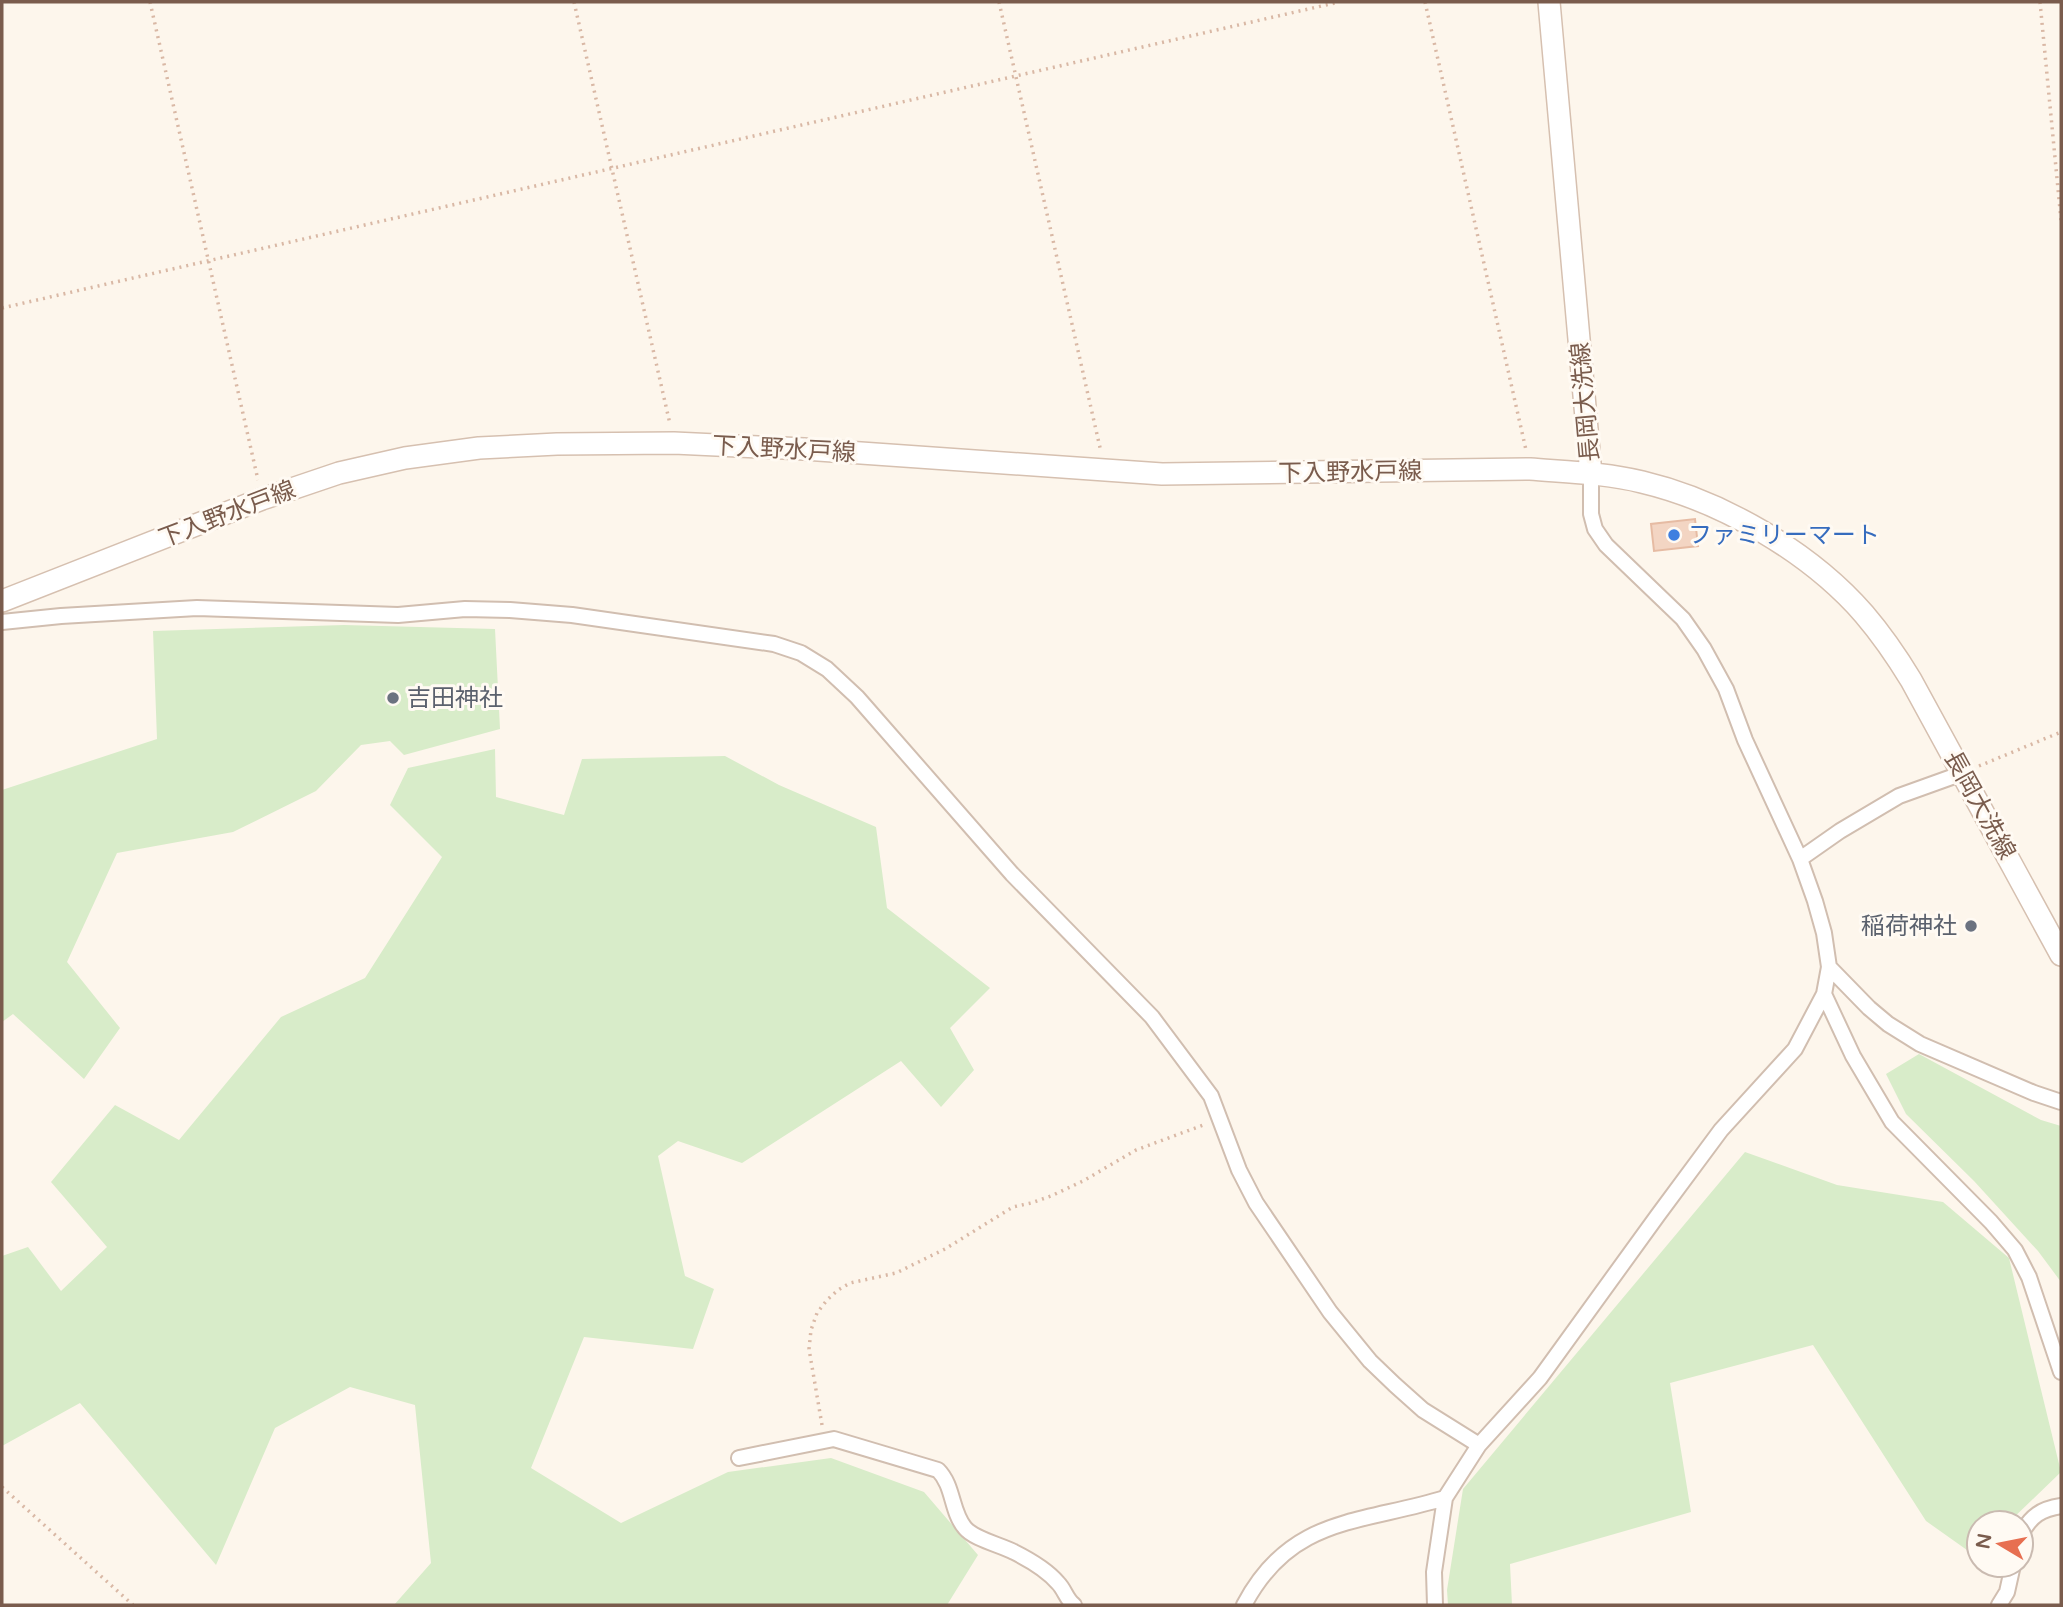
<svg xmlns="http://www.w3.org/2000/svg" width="2063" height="1607" font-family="'Varela Round','Noto Sans JP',sans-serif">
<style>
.green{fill:#d8ecc9}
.building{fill:#f3d5c3;stroke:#e6bba3;stroke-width:2}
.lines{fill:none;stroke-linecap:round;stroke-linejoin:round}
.minor-casing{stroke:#d1beb0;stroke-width:18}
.secondary-casing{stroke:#d6c0b0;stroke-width:24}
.path{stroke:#d9b8a5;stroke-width:3.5;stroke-dasharray:2 5;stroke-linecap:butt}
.minor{stroke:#fff;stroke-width:14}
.secondary{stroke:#fff;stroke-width:21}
.shop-dot{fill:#3f7fe0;stroke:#fffaf3;stroke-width:2.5}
.worship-dot{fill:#6b7280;stroke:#fffaf3;stroke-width:2.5}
.labels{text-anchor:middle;stroke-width:6;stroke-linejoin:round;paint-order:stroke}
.street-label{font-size:24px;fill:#7a5c4d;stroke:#fffaf3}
.shop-label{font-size:24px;fill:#366cbe;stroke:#fffaf3;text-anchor:start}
.worship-label{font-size:24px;fill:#5b616d;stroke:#fffaf3;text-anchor:start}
</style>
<rect width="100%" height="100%" fill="#fdf6ec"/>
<!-- green -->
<path class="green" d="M 344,625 L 495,629 L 500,729 L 404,755 L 390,741 L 361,745 L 316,791 L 233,832 L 117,853 L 67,962 L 120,1028 L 84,1079 L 13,1014 L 2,1022 L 2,790 L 157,739 L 153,631 Z
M 495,749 L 496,797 L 564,815 L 582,759 L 725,756 L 779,785 L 876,827 L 887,908 L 990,988 L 950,1028 L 974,1070 L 941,1107 L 901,1061 L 742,1163 L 678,1141 L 658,1156 L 685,1276 L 714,1289 L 693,1349 L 584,1337 L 531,1468 L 621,1523 L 728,1472 L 831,1458 L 924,1492 L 978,1555 L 947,1605 L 394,1605 L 431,1563 L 415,1405 L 350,1387 L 275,1428 L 216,1565 L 80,1403 L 2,1446 L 2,1256 L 28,1247 L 61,1291 L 107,1247 L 51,1182 L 115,1105 L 179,1140 L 281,1017 L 365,978 L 442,857 L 390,805 L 408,768 Z
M 1919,1054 L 2041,1120 L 2061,1126 L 2061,1282 L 2038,1251 L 1974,1181 L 1906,1114 L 1886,1074 Z
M 1745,1152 L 1837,1185 L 1943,1202 L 2009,1258 L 2061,1472 L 2008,1523 L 1979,1523 L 1979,1550 L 1974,1555 L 1926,1521 L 1813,1345 L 1670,1383 L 1691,1512 L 1510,1564 L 1512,1605 L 1448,1605 L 1447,1590 L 1463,1489 Z"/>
<!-- building -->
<path class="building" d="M 1695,519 L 1698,546 L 1654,551 L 1651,524 Z"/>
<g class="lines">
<defs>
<path id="minor" d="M 2,622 L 61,616 L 197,608 L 398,615 L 465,609 L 510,610 L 572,615 L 774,644 L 801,653 L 827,669 L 857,697 L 1012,874 L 1152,1017 L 1211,1096 L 1239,1170 L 1256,1203 L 1330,1312 L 1370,1361 L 1395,1385 L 1423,1410 L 1479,1445
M 1800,859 L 1840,831 L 1899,796 L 1963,773
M 1829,967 L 1869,1008 L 1888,1024 L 1920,1044 L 2034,1093 L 2061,1102
M 1824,994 L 1853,1056 L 1892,1122 L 1991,1222 L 2015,1250 L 2029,1277 L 2061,1372
M 739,1458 L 834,1439 L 938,1470 C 954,1486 951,1512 965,1528 C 974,1539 1001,1545 1014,1552 C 1028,1559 1048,1571 1058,1583 C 1065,1590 1066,1599 1074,1605
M 2021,1534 C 2031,1516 2041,1509 2061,1506
M 1244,1605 C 1291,1516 1360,1524 1445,1498
M 1435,1605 L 1434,1572 L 1445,1498 L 1479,1445 L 1540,1378 L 1658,1215 L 1721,1130 L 1795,1049 L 1824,994 L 1829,967 L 1824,933 L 1815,901 L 1800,859 L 1745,740 L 1726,689 L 1704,649 L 1683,619 L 1606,545 L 1595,529 L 1591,514 L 1591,474
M 1999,1605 L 2007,1592 L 2013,1565"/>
<path id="secondary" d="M 1549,2 L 1591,474
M 2,601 L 262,499 L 339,473 L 405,458 L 479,448 L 557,444 L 674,443 L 804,449 L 1162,474 L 1530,469 C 1567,472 1606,473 1642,482 C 1722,501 1810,552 1864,614 C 1882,635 1897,657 1911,680 L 2061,955"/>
</defs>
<!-- minor casing -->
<use href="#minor" class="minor-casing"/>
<!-- secondary casing -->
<use href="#secondary" class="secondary-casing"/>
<!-- path -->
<path class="path" d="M 150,2 L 258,480
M 574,2 L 670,424
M 999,2 L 1101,452
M 1425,2 L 1526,450
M 2040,2 L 2061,220
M 2,308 L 1339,2
M 1979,766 L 2061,732
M 822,1425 L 809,1349 L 811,1330 L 817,1313 L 827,1300 L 838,1290 L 850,1283 L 896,1273 L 945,1249 L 1013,1207 L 1031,1203 L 1051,1196 L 1083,1181 L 1136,1150 L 1206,1124
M 2,1487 L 133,1605"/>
<!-- minor -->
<use href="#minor" class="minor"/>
<!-- secondary -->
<use href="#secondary" class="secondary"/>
</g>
<!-- markers -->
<circle class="shop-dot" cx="1674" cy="535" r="7"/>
<g class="worship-dot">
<circle cx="393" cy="698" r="7"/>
<circle cx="1971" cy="926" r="7"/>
</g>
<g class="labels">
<!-- street labels -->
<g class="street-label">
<text transform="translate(1585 402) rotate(-95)" y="8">長岡大洗線</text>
<text transform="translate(784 449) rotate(3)" y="8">下入野水戸線</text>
<text transform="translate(1350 472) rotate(-1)" y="8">下入野水戸線</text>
<text transform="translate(227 514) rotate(-21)" y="8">下入野水戸線</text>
<text transform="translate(1980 805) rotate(61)" y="8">長岡大洗線</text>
</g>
<!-- shop labels -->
<g class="shop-label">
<text x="1688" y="543">ファミリーマート</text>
</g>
<!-- worship labels -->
<g class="worship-label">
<text x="407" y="706">吉田神社</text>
<text x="1957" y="934" text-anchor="end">稲荷神社</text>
</g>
</g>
<!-- border -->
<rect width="2063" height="1607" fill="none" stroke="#7a5c4d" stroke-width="7"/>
<!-- north arrow -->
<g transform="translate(2000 1544) rotate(280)"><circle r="33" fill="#fffaf3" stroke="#cabbb1" stroke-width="2"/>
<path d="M0-5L12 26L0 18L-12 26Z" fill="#e76f51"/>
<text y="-10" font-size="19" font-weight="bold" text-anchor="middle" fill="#7a5c4d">N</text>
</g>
</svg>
